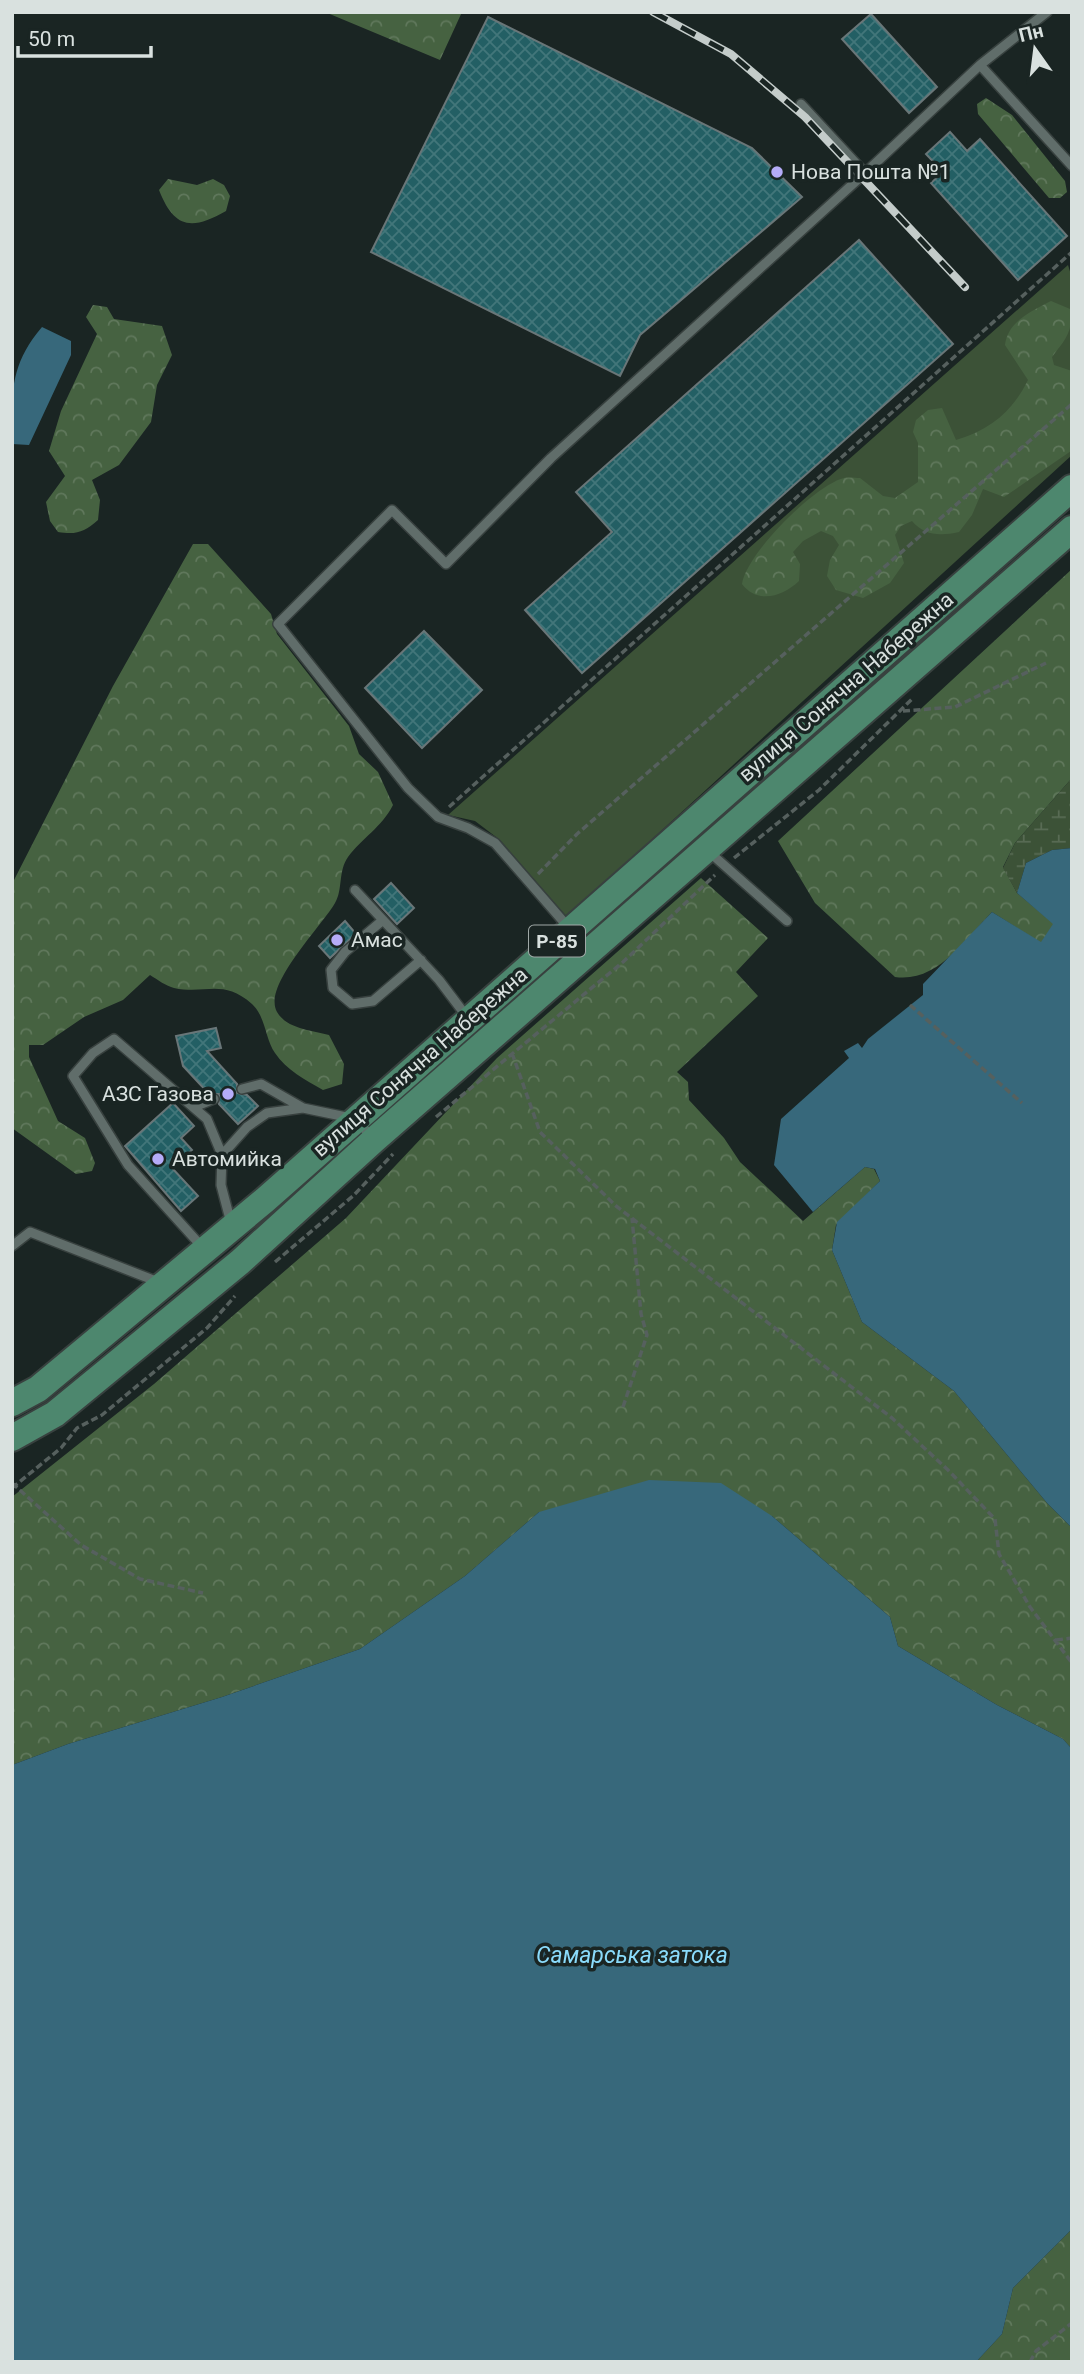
<svg xmlns="http://www.w3.org/2000/svg" width="1084" height="2374" font-family="Roboto,sans-serif">
<style>
.grass{fill:#3c5237}
.forest{fill:url(#forest-crowns)}
.wetland{fill:url(#wetland-marsh)}
.water{fill:#37687b}
.building{fill:url(#building-cross-hatch);stroke:#697678;stroke-width:2}
.lines{fill:none;stroke-linecap:round;stroke-linejoin:round}
.service-casing{stroke:#38413f;stroke-width:12}
.primary-casing{stroke:#38413f;stroke-width:30}
.path{stroke:#56605e;stroke-width:3.5;stroke-dasharray:7 3.5;stroke-linecap:butt}
.service{stroke:#606d6a;stroke-width:9}
.primary{stroke:#4d876e;stroke-width:26}
.rail-casing{stroke:#c4ccca;stroke-width:8}
.rail{stroke:#1a2523;stroke-width:5;stroke-dasharray:16;stroke-linecap:butt}
.poi-dot{fill:#b5acf8;stroke:#1a2523;stroke-width:2.5}
.labels{text-anchor:middle;stroke-width:7;stroke-linejoin:round;paint-order:stroke}
.shield{fill:#1a2523;stroke:#a0a9a7;stroke-width:2}
.shield-label{font-size:19px;font-weight:bold;fill:#d9e1df}
.poi-label{font-size:21px;fill:#d9e1df;stroke:#1a2523;text-anchor:start}
.street-label{font-size:21px;fill:#d9e1df;stroke:#1a2523}
.water-label{font-size:23px;font-style:italic;fill:#8adbfb;stroke:#1a2523}
</style>
<defs>
<pattern id="forest-crowns" width="20" height="18" patternUnits="userSpaceOnUse" patternTransform="scale(1.75)"><rect width="20" height="18" fill="#466241"/><path d="M2 6a3 3 0 1 1 6 0M12 15a3 3 0 1 1 6 0" fill="none" stroke="#60785c"/></pattern>
<pattern id="wetland-marsh" width="20" height="14" patternUnits="userSpaceOnUse" patternTransform="scale(1.75)"><rect width="20" height="14" fill="#3c5237"/><path d="M1 5h8M5 5V1M11 12h8M15 12V8" fill="none" stroke="#586b54"/></pattern>
<pattern id="building-cross-hatch" width="8" height="8" patternUnits="userSpaceOnUse" patternTransform="scale(1.75)"><rect width="8" height="8" fill="#235f64"/><path d="M0 0l8 8M0 8l8-8" fill="none" stroke="#42767a"/></pattern>
</defs>
<rect width="100%" height="100%" fill="#1a2523"/>
<!-- grass -->
<path class="grass" d="M 1068,265 L 1072,278 L 1072,455 L 567,917 L 500,840 L 475,821 L 448,815 Z"/>
<!-- forest -->
<path class="forest" d="M 325,12 L 462,12 L 440,60 Z
M 986,98 L 1012,115 L 1065,181 L 1067,192 L 1060,198 L 1049,198 L 978,114 L 977,104 Z
M 168,179 L 197,185 L 213,179 L 224,185 L 230,196 L 226,211 C 191,231 174,228 159,190 Z
M 1051,301 L 1070,309 C 1074,331 1065,340 1052,357 L 1054,365 L 1072,371 L 1071,451 L 1004,497 L 983,489 L 972,515 L 959,532 C 940,536 925,536 912,521 L 901,526 L 895,535 L 904,563 L 890,583 L 863,598 L 836,590 L 827,576 L 830,560 L 839,545 L 833,536 L 821,531 L 803,541 L 793,552 L 800,564 L 799,581 C 783,596 758,605 742,584 C 746,554 815,485 844,478 C 849,477 855,478 860,478 L 883,496 L 895,498 L 918,482 L 918,443 L 913,432 L 916,420 L 928,410 L 942,408 L 956,440 C 990,430 1013,411 1028,380 L 1005,345 C 1008,321 1032,311 1051,301 Z
M 93,305 L 107,307 L 114,319 L 162,326 L 172,355 L 157,385 L 151,422 L 119,465 L 92,480 L 100,500 L 98,520 C 84,532 77,535 58,532 L 50,521 L 46,502 L 65,476 L 49,451 L 61,411 L 97,334 L 86,317 Z
M 193,544 L 208,544 L 271,614 L 277,634 L 349,726 L 359,754 L 378,772 L 393,805 C 382,827 362,838 348,857 C 338,871 343,890 335,903 C 322,926 262,986 277,1012 C 287,1029 311,1030 329,1035 L 344,1064 L 342,1084 L 323,1090 C 306,1080 286,1070 275,1053 C 265,1039 266,1017 252,1004 C 222,978 206,995 174,988 C 166,986 158,980 150,975 L 123,1000 L 84,1017 L 43,1045 L 29,1045 L 29,1057 L 58,1121 L 85,1138 L 95,1163 L 92,1171 L 76,1174 L 12,1128 L 12,884 L 113,686 Z
M 1072,569 L 1072,778 L 1015,843 L 1003,867 L 1017,893 L 1054,924 L 1041,943 L 992,912 C 965,939 938,983 895,977 L 815,903 L 778,841 Z
M 701,878 L 768,938 L 736,972 L 758,996 L 677,1072 L 688,1082 L 689,1100 L 724,1138 L 740,1162 L 803,1221 L 865,1167 L 874,1169 L 880,1181 L 836,1225 L 832,1250 L 862,1322 L 954,1391 L 1047,1503 L 1072,1528 L 1072,1749 L 1063,1739 L 997,1705 L 898,1646 L 890,1617 L 772,1516 L 539,1512 L 465,1576 L 360,1649 L 222,1697 L 68,1744 L 12,1765 L 12,1497 L 154,1384 L 346,1218 L 497,1058 Z
M 1072,2229 L 1072,2362 L 976,2362 L 1002,2334 L 1013,2288 Z"/>
<!-- wetland -->
<path class="wetland" d="M 1072,778 L 1072,848 L 1052,850 L 1026,863 L 1017,893 L 1003,868 L 1015,843 Z"/>
<!-- water -->
<path class="water" d="M 42,327 L 71,341 L 71,355 L 29,445 L 12,444 C 12,396 8,367 42,327 Z
M 1072,848 L 1072,1528 L 1047,1503 L 954,1391 L 862,1322 L 832,1250 L 837,1222 L 880,1181 L 875,1169 L 865,1167 L 813,1212 L 774,1165 L 781,1119 L 849,1058 L 844,1051 L 858,1043 L 862,1048 L 868,1039 L 923,995 L 923,984 L 992,912 L 1041,942 L 1053,924 L 1017,893 L 1026,863 L 1052,850 Z
M 649,1480 L 721,1483 L 772,1516 L 890,1617 L 898,1646 L 997,1705 L 1063,1739 L 1072,1749 L 1072,2229 L 1013,2288 L 1002,2334 L 976,2362 L 12,2362 L 12,1765 L 68,1744 L 222,1697 L 360,1649 L 465,1576 L 539,1512 Z"/>
<!-- building -->
<path class="building" d="M 871,14 L 937,87 L 909,113 L 842,39 Z
M 488,17 L 752,148 L 802,197 L 640,335 L 620,376 L 371,252 Z
M 950,132 L 967,151 L 980,139 L 1067,236 L 1018,280 L 931,183 L 943,172 L 926,154 Z
M 859,240 L 953,344 L 582,673 L 525,610 L 612,532 L 576,492 Z
M 424,631 L 482,690 L 422,748 L 365,688 Z
M 391,883 L 414,908 L 397,924 L 374,899 Z
M 345,921 L 356,934 L 330,958 L 319,946 Z
M 216,1028 L 221,1048 L 207,1051 L 237,1084 L 237,1093 L 247,1095 L 258,1106 L 238,1124 L 219,1104 L 219,1094 L 209,1094 L 183,1066 L 176,1036 Z
M 173,1103 L 194,1126 L 181,1138 L 192,1150 L 172,1168 L 198,1196 L 181,1211 L 125,1146 Z"/>
<g class="lines">
<defs>
<path id="service" d="M 1047,12 L 980,65 L 1072,166
M 801,104 L 865,173 L 980,65
M 707,850 L 787,921
M 355,890 L 439,980 L 467,1017
M 383,920 L 345,952 L 331,970 L 333,988 L 352,1004 L 373,1001 L 421,960
M 569,928 L 495,843 L 468,828 L 438,817 L 408,788 L 278,624 L 392,510 L 446,564 L 551,458 L 865,173
M 242,1089 L 261,1084 L 303,1108
M 194,1107 L 214,1099
M 231,1223 L 221,1185 L 222,1155 L 247,1127 L 267,1113 L 303,1108 L 356,1119 L 373,1139
M 12,1246 L 30,1232 L 161,1283
M 204,1249 L 128,1165 L 73,1076 L 93,1053 L 114,1039 L 207,1119 L 222,1155"/>
<path id="primary" d="M 12,1403 L 38,1389 L 265,1200 L 1072,488
M 12,1438 L 55,1414 L 240,1262 L 374,1140 L 1072,529"/>
</defs>
<!-- service casing -->
<use href="#service" class="service-casing"/>
<!-- primary casing -->
<use href="#primary" class="primary-casing"/>
<!-- path -->
<path class="path" d="M 903,711 L 955,707 L 1046,663
M 449,807 L 1072,252
M 734,858 L 819,790 L 913,698
M 538,874 L 577,834 L 1072,404
M 910,1005 L 1022,1103
M 512,1053 L 540,1132 L 616,1206 L 892,1418 L 948,1470 L 995,1519 L 999,1554 L 1030,1607 L 1072,1663
M 436,1117 L 623,962 L 715,875
M 275,1262 L 353,1196 L 393,1154
M 623,1407 L 647,1335 L 641,1314 L 632,1218
M 12,1483 L 81,1545 L 140,1579 L 203,1593
M 12,1488 L 61,1448 L 77,1428 L 102,1415 L 207,1328 L 235,1296
M 1056,1640 L 1072,1638
M 1030,2362 L 1036,2351 L 1072,2323"/>
<!-- service -->
<use href="#service" class="service"/>
<!-- primary -->
<use href="#primary" class="primary"/>
<defs>
<path id="rail" d="M 653,12 L 731,54 L 805,117 L 965,287"/>
</defs>
<!-- rail casing -->
<use href="#rail" class="rail-casing"/>
<!-- rail -->
<use href="#rail" class="rail"/>
</g>
<!-- markers -->
<g class="poi-dot">
<circle cx="777" cy="172" r="7"/>
<circle cx="337" cy="940" r="7"/>
<circle cx="228" cy="1094" r="7"/>
<circle cx="158" cy="1159" r="7"/>
</g>
<g class="labels">
<!-- shield labels -->
<rect class="shield" x="529" y="925.5" width="56" height="31" rx="5"/>
<g class="shield-label">
<text x="557" y="948">Р-85</text>
</g>
<!-- poi labels -->
<g class="poi-label">
<text x="791" y="179">Нова Пошта №1</text>
<text x="351" y="947">Амас</text>
<text x="214" y="1101" text-anchor="end">АЗС Газова</text>
<text x="172" y="1166">Автомийка</text>
</g>
<!-- street labels -->
<g class="street-label">
<text transform="translate(846 687) rotate(-41)" y="7">вулиця Сонячна Набережна</text>
<text transform="translate(420 1062) rotate(-41)" y="7">вулиця Сонячна Набережна</text>
</g>
<!-- water labels -->
<g class="water-label">
<text x="632" y="1963">Самарська затока</text>
</g>
</g>
<!-- border -->
<rect width="1084" height="2374" fill="none" stroke="#d9e1df" stroke-width="28"/>
<!-- north arrow -->
<g transform="translate(1035 49) rotate(346)" stroke="#1a2523" stroke-width="5" paint-order="stroke">
<path d="M0-5L12 26L0 18L-12 26Z" fill="#d9e1df"/>
<text y="-10" font-size="19" font-weight="bold" text-anchor="middle" fill="#d9e1df">Пн</text>
</g>
<!-- scale -->
<path d="M18 46v10h133v-10" fill="none" stroke="#d9e1df" stroke-width="3.5"/>
<text x="28" y="46" font-size="21" fill="#d9e1df" stroke="#1a2523" stroke-width="5" paint-order="stroke">50 m</text>
</svg>
